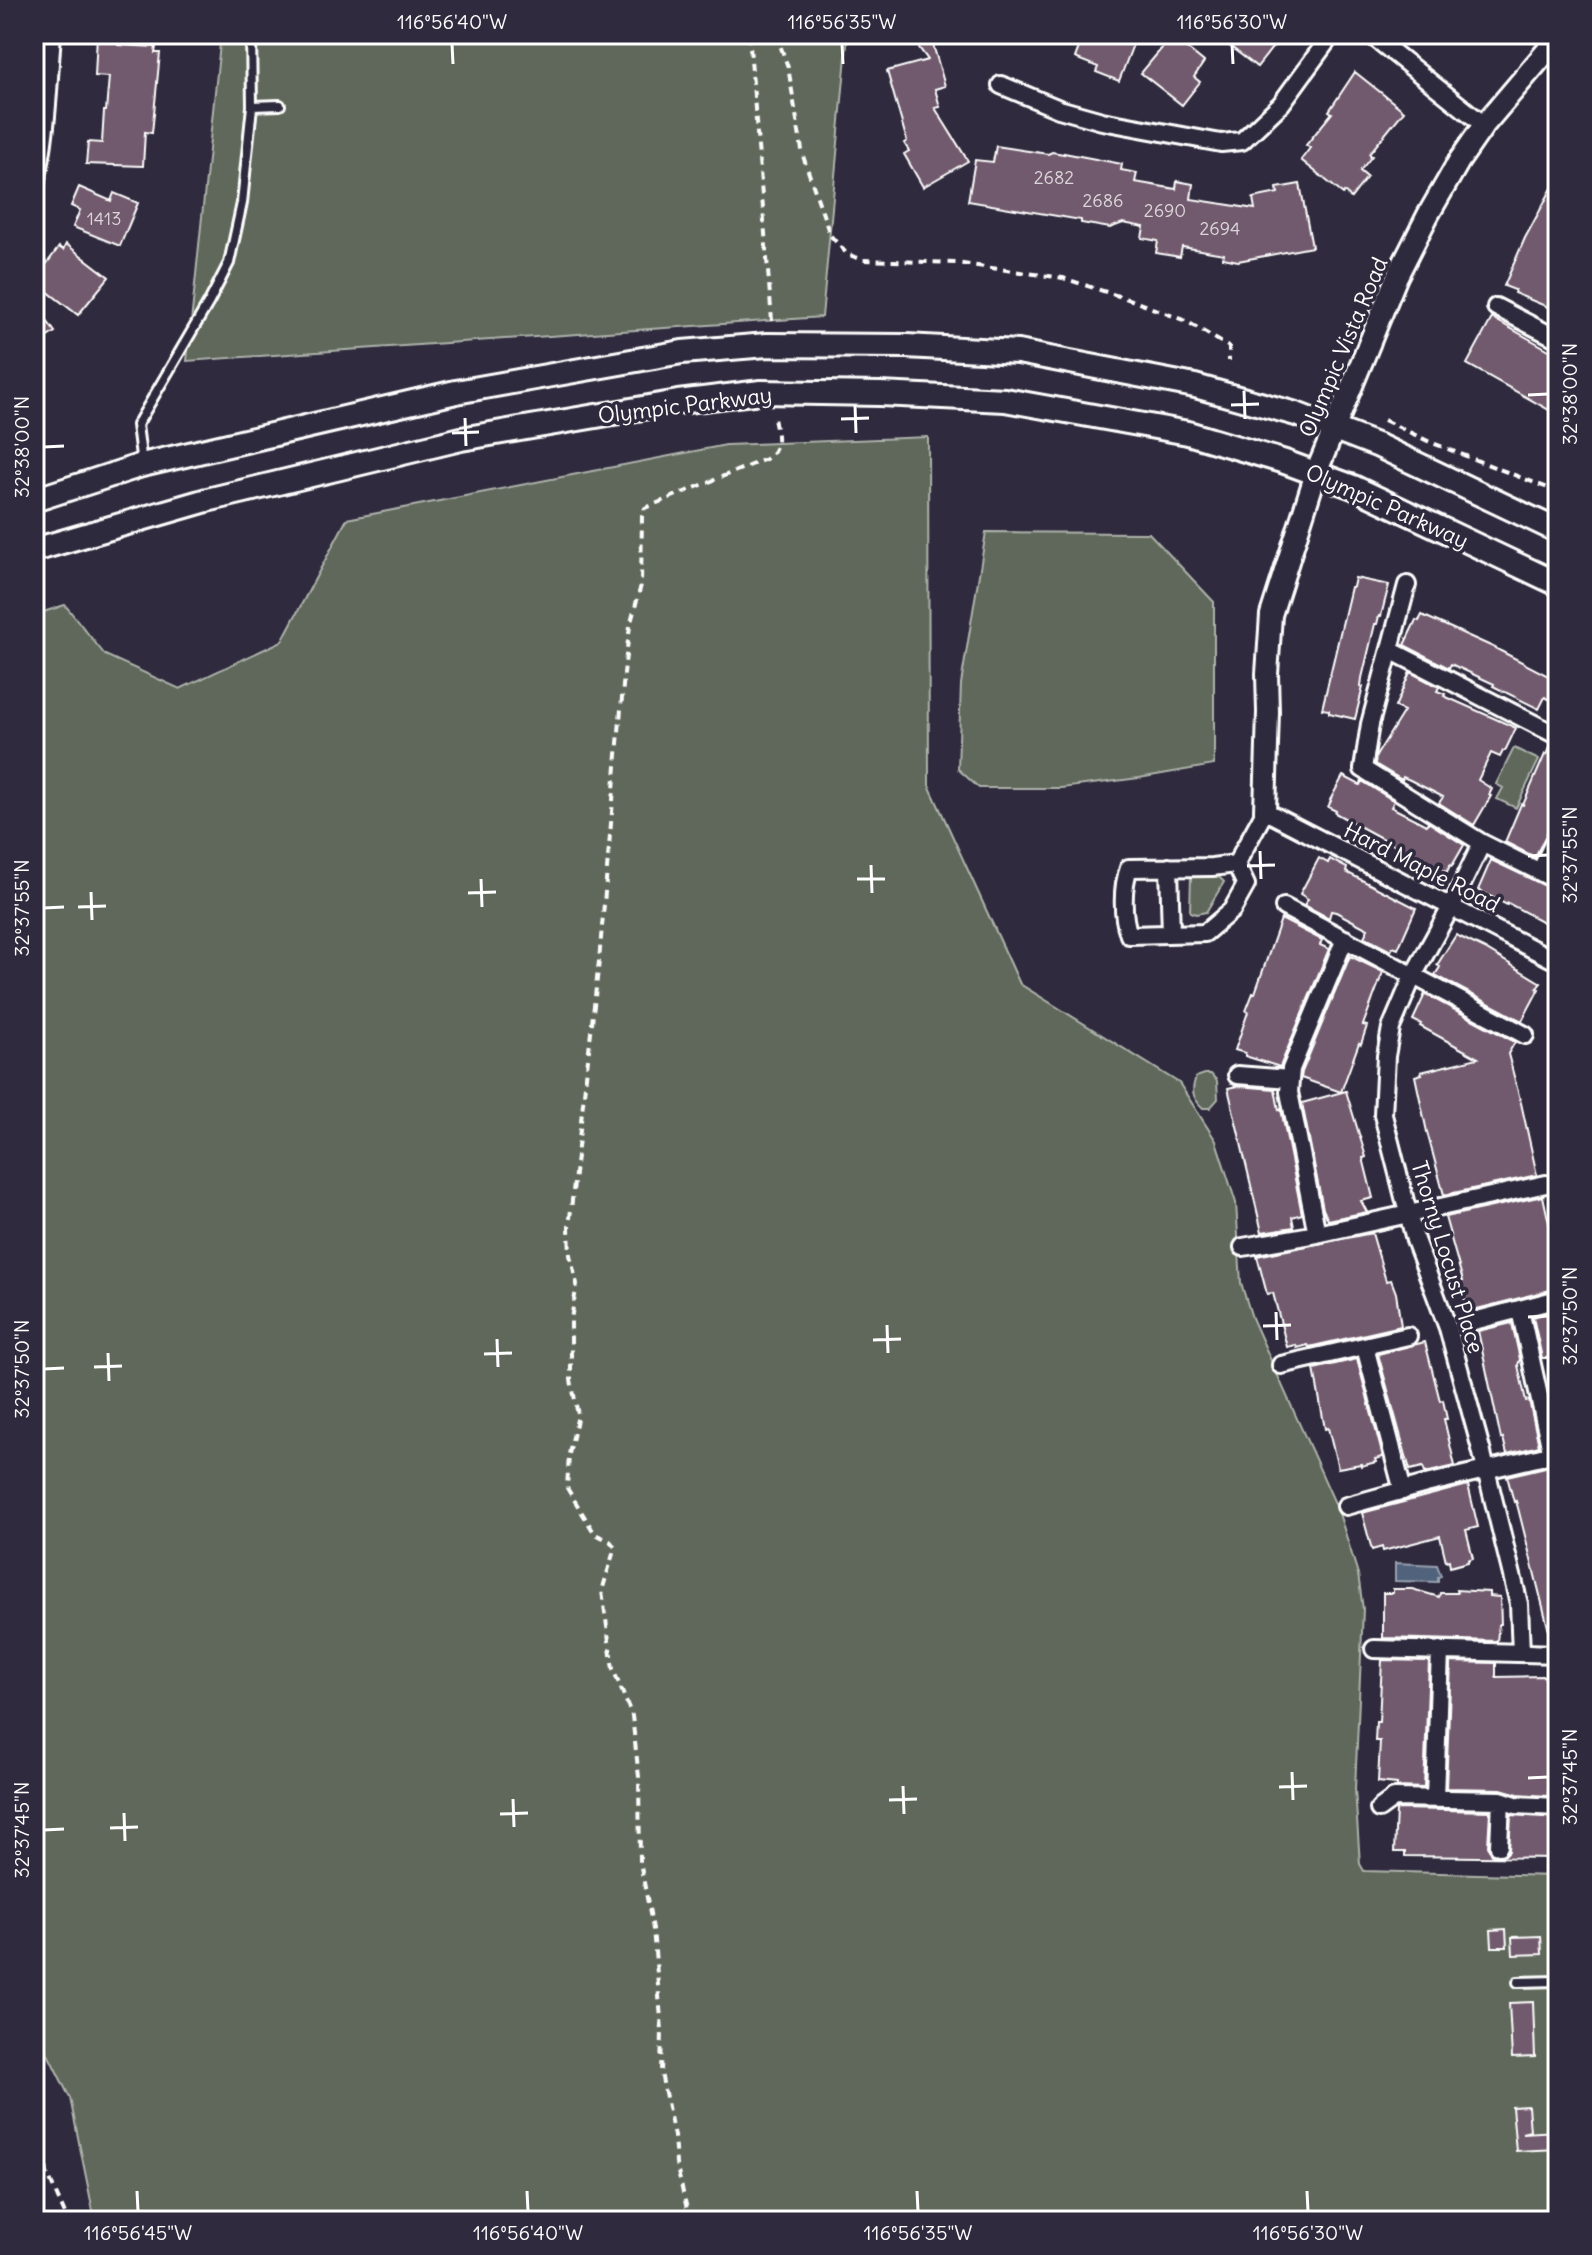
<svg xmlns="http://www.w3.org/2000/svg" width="1592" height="2255" font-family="Delius,sans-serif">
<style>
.green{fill:#5e675a;stroke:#aeb3ac;stroke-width:2}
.water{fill:#51637c;stroke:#97a1b0;stroke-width:2}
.building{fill:#715a6d;stroke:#fff;stroke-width:2}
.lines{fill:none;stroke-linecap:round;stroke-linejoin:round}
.service-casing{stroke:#fff;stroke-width:14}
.minor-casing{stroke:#fff;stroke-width:22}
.tertiary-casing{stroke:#fff;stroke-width:26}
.secondary-casing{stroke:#fff;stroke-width:28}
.path{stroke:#fff;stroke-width:4;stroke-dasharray:8 6;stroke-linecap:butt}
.service{stroke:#2f2a3d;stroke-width:8}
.minor{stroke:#2f2a3d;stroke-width:16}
.tertiary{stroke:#2f2a3d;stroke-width:20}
.secondary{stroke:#2f2a3d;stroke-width:22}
.ticks{fill:none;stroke:#fff;stroke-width:3}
.labels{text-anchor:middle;stroke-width:7;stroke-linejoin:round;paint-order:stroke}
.number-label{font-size:18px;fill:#dcd6da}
.street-label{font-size:22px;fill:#fff;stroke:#2f2a3d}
.neatline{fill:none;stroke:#fff;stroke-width:3}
.ticks-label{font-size:20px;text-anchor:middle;fill:#fff}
</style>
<rect width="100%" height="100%" fill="#2f2a3d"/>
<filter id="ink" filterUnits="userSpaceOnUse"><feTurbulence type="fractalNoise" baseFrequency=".0125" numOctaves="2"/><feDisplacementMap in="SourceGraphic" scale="16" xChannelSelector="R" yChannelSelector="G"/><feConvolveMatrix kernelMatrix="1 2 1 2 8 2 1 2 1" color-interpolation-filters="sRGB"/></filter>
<g filter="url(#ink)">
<!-- green -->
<path class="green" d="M 221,34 L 848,34 L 822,317 L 187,361 Z
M 928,437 L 929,785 L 1020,984 L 1179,1083 L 1216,1141 L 1236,1203 L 1241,1283 L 1252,1318 L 1338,1510 L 1358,1574 L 1363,1609 L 1355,1789 L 1360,1864 L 1364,1871 L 1558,1876 L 1558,2221 L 95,2221 L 70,2098 L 34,2026 L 34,615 L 65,605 L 105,655 L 180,689 L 282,641 L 347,519 L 726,445 Z
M 986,532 L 1149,533 L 1214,602 L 1214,765 L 1139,778 L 1061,788 L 979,788 L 958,769 L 961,684 Z
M 1514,748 L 1539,760 L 1516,808 L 1497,799 L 1503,788 L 1496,784 Z
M 1215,873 L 1224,882 L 1206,912 L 1196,914 L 1190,912 L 1191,876 L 1193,874 Z
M 1205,1074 L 1211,1074 L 1217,1081 L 1218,1099 L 1210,1108 L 1203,1108 C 1192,1098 1191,1090 1196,1077 Z"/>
<!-- water -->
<path class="water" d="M 1395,1563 L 1437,1565 L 1441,1576 L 1438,1577 L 1438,1582 L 1395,1581 Z"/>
<!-- building -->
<path class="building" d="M 97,34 L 119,34 L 118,45 L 156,47 L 155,53 L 160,53 L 152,133 L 145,132 L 143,166 L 86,164 L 88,142 L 102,143 L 104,111 L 106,111 L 109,77 L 95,76 Z
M 909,34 L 930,34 L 945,86 L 935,89 L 940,107 L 935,108 L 968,161 L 923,187 L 904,154 L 909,151 L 904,143 L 907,141 L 887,71 L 928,60 Z
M 1084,34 L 1137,34 L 1119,81 L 1096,72 L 1098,67 L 1075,58 Z
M 1214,34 L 1283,34 L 1257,67 Z
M 1172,36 L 1204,62 L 1194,77 L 1200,82 L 1182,105 L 1141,73 Z
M 1355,72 L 1404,111 L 1369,154 L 1372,156 L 1360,171 L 1367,177 L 1351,198 L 1344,192 L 1343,194 L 1301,160 L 1310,148 L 1306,145 L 1332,113 L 1329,111 Z
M 996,146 L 1048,154 L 1052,152 L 1064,154 L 1064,153 L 1122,164 L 1121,170 L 1137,173 L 1135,182 L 1176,189 L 1177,181 L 1193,184 L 1191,199 L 1255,209 L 1253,198 L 1278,193 L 1277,188 L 1300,184 L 1312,247 L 1238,261 L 1223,258 L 1224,254 L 1182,247 L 1180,257 L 1156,253 L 1158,241 L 1142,238 L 1144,227 L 1123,223 L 1110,228 L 1081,223 L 1081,220 L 968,201 L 975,160 L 993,162 Z
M 1558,177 L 1558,294 L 1550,308 L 1514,293 L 1515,290 L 1504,286 L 1525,238 Z
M 79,187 L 111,201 L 114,193 L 138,203 L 120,246 L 73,227 L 80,210 L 71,206 Z
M 66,244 L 109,277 L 78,315 L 34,281 L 59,247 L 63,250 Z
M 34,303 L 55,332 L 34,346 Z
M 1492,318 L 1558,355 L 1558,415 L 1467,364 Z
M 1355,578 L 1389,585 L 1381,616 L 1379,616 L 1377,624 L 1375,624 L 1362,678 L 1361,687 L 1363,687 L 1355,719 L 1329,713 L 1329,710 L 1322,709 L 1351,587 L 1353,587 Z
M 1422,615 L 1493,647 L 1558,681 L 1558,704 L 1545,697 L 1539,709 L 1493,686 L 1494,684 L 1451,664 L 1449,668 L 1404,645 L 1416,620 L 1419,621 Z
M 1410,672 L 1439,687 L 1437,691 L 1445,694 L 1444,696 L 1516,728 L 1505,751 L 1503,751 L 1500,757 L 1491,753 L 1478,780 L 1492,789 L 1489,795 L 1491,796 L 1474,825 L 1439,803 L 1443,797 L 1410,780 L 1403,777 L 1402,780 L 1375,764 L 1376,756 L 1404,711 L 1395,707 Z
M 1551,745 L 1558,747 L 1558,801 L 1553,811 L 1555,812 L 1551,820 L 1553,821 L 1535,857 L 1505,842 L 1521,804 L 1523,805 L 1545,754 L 1547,755 Z
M 1343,776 L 1360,785 L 1362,781 L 1394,801 L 1391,807 L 1426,825 L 1428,822 L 1464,845 L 1452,866 L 1450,865 L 1447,872 L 1438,869 L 1335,813 L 1336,811 L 1328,807 L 1331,801 L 1330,800 Z
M 1319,858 L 1328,863 L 1330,859 L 1347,868 L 1346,872 L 1416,908 L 1398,949 L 1393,947 L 1391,951 L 1364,937 L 1368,929 L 1336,912 L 1331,911 L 1329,918 L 1304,905 L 1308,899 L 1300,894 Z
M 1491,860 L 1558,892 L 1558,930 L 1508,903 L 1507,905 L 1478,890 Z
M 1281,919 L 1322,940 L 1320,945 L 1329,949 L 1280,1067 L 1245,1056 L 1245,1053 L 1235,1050 L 1248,1012 L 1246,1011 L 1253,993 L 1255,993 Z
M 1456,935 L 1485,949 L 1541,983 L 1537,988 L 1539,989 L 1522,1021 L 1435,975 L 1440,967 L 1437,965 Z
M 1350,956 L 1383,972 L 1363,1025 L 1367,1026 L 1361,1044 L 1359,1043 L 1341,1092 L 1301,1078 L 1302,1072 Z
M 1425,994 L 1515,1042 L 1508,1054 L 1521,1103 L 1537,1175 L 1444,1195 L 1427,1132 L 1415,1076 L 1422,1074 L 1421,1072 L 1478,1058 L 1420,1026 L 1421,1024 L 1413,1020 Z
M 1237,1086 L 1275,1089 L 1279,1110 L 1281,1109 L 1302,1214 L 1292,1217 L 1294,1227 L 1262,1232 L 1228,1088 Z
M 1346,1091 L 1366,1157 L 1363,1158 L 1373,1198 L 1361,1201 L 1367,1212 L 1328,1220 L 1323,1209 L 1302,1103 Z
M 1543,1196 L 1558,1264 L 1558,1288 L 1473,1310 L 1472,1307 L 1467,1309 L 1460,1281 L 1463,1281 L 1445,1217 Z
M 1372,1233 L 1386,1281 L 1391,1280 L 1396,1293 L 1401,1326 L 1309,1347 L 1308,1345 L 1297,1348 L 1296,1345 L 1287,1347 L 1273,1293 L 1267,1294 L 1257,1256 Z
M 1558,1310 L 1558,1358 L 1542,1358 L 1533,1317 Z
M 1512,1323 L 1520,1359 L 1518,1365 L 1526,1401 L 1529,1400 L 1539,1446 L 1507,1454 L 1503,1438 L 1501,1439 L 1478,1331 Z
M 1425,1342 L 1440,1401 L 1443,1400 L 1447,1419 L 1444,1419 L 1455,1466 L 1425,1473 L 1423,1467 L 1410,1470 L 1378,1354 Z
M 1357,1359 L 1383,1457 L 1375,1459 L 1376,1462 L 1361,1466 L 1361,1464 L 1338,1468 L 1328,1428 L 1325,1429 L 1314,1369 Z
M 1558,1464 L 1558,1497 L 1554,1498 L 1558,1517 L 1558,1643 L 1552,1643 L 1518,1508 L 1516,1501 L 1514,1502 L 1507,1476 Z
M 1468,1485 L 1478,1527 L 1466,1530 L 1473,1558 L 1468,1560 L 1468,1562 L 1450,1567 L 1449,1560 L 1446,1561 L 1440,1536 L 1383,1551 L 1382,1547 L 1372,1550 L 1362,1513 Z
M 1393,1589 L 1412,1589 L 1439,1597 L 1440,1593 L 1457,1593 L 1456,1590 L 1489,1592 L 1489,1596 L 1500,1597 L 1501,1624 L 1499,1624 L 1497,1641 L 1383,1638 L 1383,1593 L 1393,1593 Z
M 1382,1660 L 1429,1661 L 1424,1788 L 1397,1787 L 1397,1784 L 1378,1782 L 1380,1741 L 1375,1741 L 1376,1722 L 1379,1722 Z
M 1451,1662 L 1496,1663 L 1496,1677 L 1545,1676 L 1545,1679 L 1556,1679 L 1558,1710 L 1555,1710 L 1553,1719 L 1552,1755 L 1556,1755 L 1555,1788 L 1549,1787 L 1548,1796 L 1518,1794 L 1501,1789 L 1446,1788 Z
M 1398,1809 L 1490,1811 L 1488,1846 L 1492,1855 L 1498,1857 L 1505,1855 L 1509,1851 L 1511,1815 L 1558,1818 L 1558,1858 L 1405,1856 L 1405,1852 L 1394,1852 L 1396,1810 Z
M 1506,1929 L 1507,1947 L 1492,1947 L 1491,1930 Z
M 1541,1936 L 1542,1954 L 1513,1955 L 1512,1937 Z
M 1533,2002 L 1535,2057 L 1512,2058 L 1509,2003 Z
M 1528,2106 L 1530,2131 L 1522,2133 L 1558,2131 L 1558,2149 L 1516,2151 L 1512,2107 Z"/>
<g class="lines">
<defs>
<path id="service" d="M 252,106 L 280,105
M 142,464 L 137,425 L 209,302 L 229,263 L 242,203 L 252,106 L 251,34
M 1518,1982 L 1558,1981"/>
<path id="minor" d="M 1370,34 L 1484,125
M 1001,85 L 1059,109 L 1102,121 L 1221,143 L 1242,141 L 1281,104 L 1332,34
M 34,190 C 47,139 48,86 52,34
M 1496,307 L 1558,339
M 1407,585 L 1370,724 L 1363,769 L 1482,843 L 1558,881
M 1390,650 L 1558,736
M 1482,843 L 1451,907 L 1413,976 L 1391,1028 L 1386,1056 L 1383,1115 L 1415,1240 L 1448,1328 L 1481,1449 L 1519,1604 L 1521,1653
M 1236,864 L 1246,885 L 1232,910 L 1205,933 L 1129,935 C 1122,916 1122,887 1129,868 L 1212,867 L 1236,864 L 1265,811 L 1558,962
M 1169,867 L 1171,934
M 1540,872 L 1558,834
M 1284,907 L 1525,1035
M 1237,1075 L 1290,1079
M 1317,1234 L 1289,1092 L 1291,1069 L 1345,939
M 1243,1247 L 1317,1234 L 1546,1184
M 1520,1310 L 1552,1455
M 1474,1321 L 1558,1299
M 1365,1347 L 1403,1491
M 1281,1365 L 1408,1336
M 1346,1506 L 1426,1484 L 1558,1453
M 1374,1649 L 1558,1654
M 1435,1798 L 1440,1650
M 1379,1809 L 1394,1798 L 1501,1800 L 1516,1805 L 1558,1807
M 1499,1846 L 1501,1800"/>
<path id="tertiary" d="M 1265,811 L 1268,712 L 1267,674 L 1271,615 L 1316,473 L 1397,276 L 1428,215 L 1459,161 L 1484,125 L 1558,38"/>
<path id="secondary" d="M 34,500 L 142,465 L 456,392 L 682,352 L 767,345 L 906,346 L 1018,352 L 1195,386 L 1296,414 L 1379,446 L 1558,531
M 34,550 L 207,500 L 461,439 L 678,402 L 761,392 L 880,394 L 1005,400 L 1188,433 L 1285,462 L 1353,487 L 1558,584"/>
</defs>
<!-- service casing -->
<use href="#service" class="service-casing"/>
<!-- minor casing -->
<use href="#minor" class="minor-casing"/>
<!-- tertiary casing -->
<use href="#tertiary" class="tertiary-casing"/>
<!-- secondary casing -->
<use href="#secondary" class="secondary-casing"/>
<!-- path -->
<path class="path" d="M 749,34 L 772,321
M 776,34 L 788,67 L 803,156 L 830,235 L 847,254 L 863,260 L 956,263 L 1063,278 L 1131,300 L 1186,321 L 1229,347 L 1229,361
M 1384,420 L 1430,442 L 1558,492
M 34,2099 L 39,2110 L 47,2173 L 68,2221
M 690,2221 L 676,2164 L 674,2136 L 661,2073 L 662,2030 L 653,1929 L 640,1862 L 639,1777 L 632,1716 L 613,1669 L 602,1591 L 615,1547 L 610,1541 L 595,1534 L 567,1488 L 569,1454 L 578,1415 L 571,1380 L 571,1319 L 577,1284 L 570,1255 L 569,1227 L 599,961 L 625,663 L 630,626 L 641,585 L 642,516 L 645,508 L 766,459 C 782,447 777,435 774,418"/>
<!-- service -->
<use href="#service" class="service"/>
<!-- minor -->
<use href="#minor" class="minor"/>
<!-- tertiary -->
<use href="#tertiary" class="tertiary"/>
<!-- secondary -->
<use href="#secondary" class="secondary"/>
</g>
</g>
<!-- ticks -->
<path class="ticks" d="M 452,44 L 453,64M 842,44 L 843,64M 1232,44 L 1233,64M 1244,391 L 1245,419M 1528,395 L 1548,394M 855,405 L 856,433M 1231,405 L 1259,404M 465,418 L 466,446M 841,419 L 869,418M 452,433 L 479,432M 44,447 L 64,446M 1260,851 L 1261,879M 1528,856 L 1548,855M 871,865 L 872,893M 1247,866 L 1275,865M 481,879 L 482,907M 857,879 L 885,879M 91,892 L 92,920M 468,893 L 496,892M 78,907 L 106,906M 44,908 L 64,907M 1276,1312 L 1277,1340M 1528,1317 L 1548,1316M 887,1325 L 888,1353M 1263,1326 L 1291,1325M 497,1339 L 498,1367M 873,1340 L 901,1339M 108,1353 L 109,1381M 484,1354 L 512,1353M 94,1367 L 122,1366M 44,1369 L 64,1368M 1292,1772 L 1293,1800M 1528,1778 L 1548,1777M 903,1786 L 904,1814M 1279,1787 L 1307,1786M 513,1799 L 514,1827M 889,1800 L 917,1799M 124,1813 L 125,1841M 500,1814 L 528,1813M 110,1828 L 138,1827M 44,1830 L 64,1829M 137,2191 L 138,2211M 527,2191 L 528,2211M 917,2191 L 918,2211M 1307,2191 L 1308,2211"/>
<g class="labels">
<!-- number labels -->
<g class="number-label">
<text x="1054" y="184">2682</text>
<text x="1103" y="207">2686</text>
<text x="1165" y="217">2690</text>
<text x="104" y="225">1413</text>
<text x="1220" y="235">2694</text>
</g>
<!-- street labels -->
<g class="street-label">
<text transform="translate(1343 347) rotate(-67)" y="8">Olympic Vista Road</text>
<text transform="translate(685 405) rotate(-7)" y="8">Olympic Parkway</text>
<text transform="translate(1387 506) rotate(24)" y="8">Olympic Parkway</text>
<text transform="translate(1422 867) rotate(27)" y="8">Hard Maple Road</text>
<text transform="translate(1448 1257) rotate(73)" y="8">Thorny Locust Place</text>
</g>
</g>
<!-- margin -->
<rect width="1592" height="2255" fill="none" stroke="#2f2a3d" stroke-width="88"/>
<rect x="44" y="44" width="1504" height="2167" class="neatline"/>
<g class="ticks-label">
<text x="452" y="29">116°56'40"W</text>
<text x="842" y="29">116°56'35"W</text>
<text x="1232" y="29">116°56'30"W</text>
<text transform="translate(1570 394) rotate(-90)" y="7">32°38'00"N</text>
<text transform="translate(22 447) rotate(-90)" y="7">32°38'00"N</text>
<text transform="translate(1570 855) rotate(-90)" y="7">32°37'55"N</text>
<text transform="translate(22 908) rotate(-90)" y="7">32°37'55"N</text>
<text transform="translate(1570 1316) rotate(-90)" y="7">32°37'50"N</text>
<text transform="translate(22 1369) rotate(-90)" y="7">32°37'50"N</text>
<text transform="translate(1570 1777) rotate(-90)" y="7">32°37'45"N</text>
<text transform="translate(22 1830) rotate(-90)" y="7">32°37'45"N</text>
<text x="138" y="2240">116°56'45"W</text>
<text x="528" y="2240">116°56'40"W</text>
<text x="918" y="2240">116°56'35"W</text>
<text x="1308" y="2240">116°56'30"W</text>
</g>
</svg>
